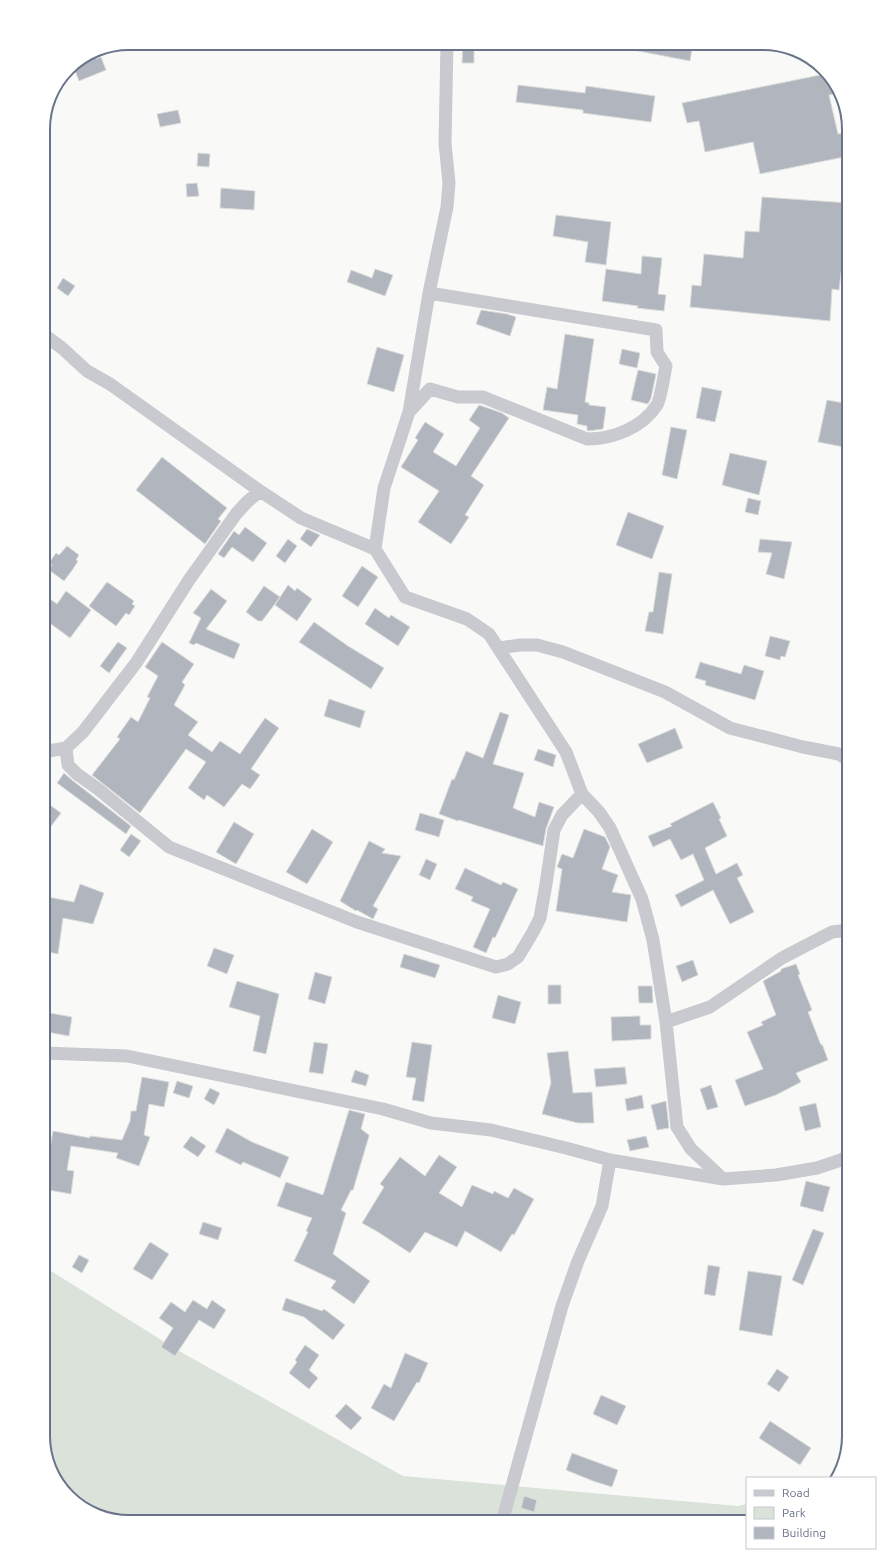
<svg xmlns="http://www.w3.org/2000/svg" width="892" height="1565" font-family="Ubuntu,sans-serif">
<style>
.green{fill:#dae2d9}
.building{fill:#b0b5be;stroke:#dbdcda}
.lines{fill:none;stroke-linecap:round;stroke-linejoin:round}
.minor{stroke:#c8cacf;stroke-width:13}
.rim{fill:none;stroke:#697389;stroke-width:2}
</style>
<rect width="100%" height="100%" fill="#f9faf8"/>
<!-- green -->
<path class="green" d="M 43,1266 L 179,1351 L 403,1476 L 738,1506 L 747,1504 L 747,1522 L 124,1522 L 82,1508 L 52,1474 L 43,1436 Z"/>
<!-- building -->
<path class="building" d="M 463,43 L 474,43 L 474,63 L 462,63 Z
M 628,43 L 693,43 L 690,61 L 628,49 Z
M 93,52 L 96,59 L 101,57 L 106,70 L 79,81 L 73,65 Z
M 825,74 L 832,82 L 835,94 L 829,95 L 838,134 L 849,132 L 849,156 L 760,174 L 753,142 L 705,152 L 699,121 L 687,123 L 682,103 Z
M 518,85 L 585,93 L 586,86 L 655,96 L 651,122 L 583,113 L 583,110 L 516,102 Z
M 178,110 L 181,123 L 160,127 L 157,114 Z
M 198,153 L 210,154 L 209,167 L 197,166 Z
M 197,183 L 199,196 L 187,197 L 186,184 Z
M 221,188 L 255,191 L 254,210 L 220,208 Z
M 762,197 L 849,203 L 849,257 L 843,257 L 839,290 L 832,289 L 830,321 L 690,307 L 692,285 L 701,286 L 704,254 L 743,258 L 745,231 L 759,232 Z
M 556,215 L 611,222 L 606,265 L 585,262 L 588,242 L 553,236 Z
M 642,256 L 662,258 L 658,294 L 666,295 L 664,311 L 637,308 L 638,306 L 602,301 L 606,269 L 641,274 Z
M 375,269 L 393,275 L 385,296 L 347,282 L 351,270 L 372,278 Z
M 63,278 L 75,286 L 68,296 L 57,288 Z
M 481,310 L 507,314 L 516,317 L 510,336 L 476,324 Z
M 565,334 L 594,339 L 585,402 L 589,403 L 589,405 L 606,407 L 603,429 L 588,431 L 587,430 L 587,426 L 577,424 L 578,415 L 543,410 L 547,387 L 557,389 Z
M 377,347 L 404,355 L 394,392 L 367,384 Z
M 622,349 L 640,353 L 637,368 L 619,364 Z
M 638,370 L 656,374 L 651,398 L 648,404 L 631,400 Z
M 702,387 L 722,391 L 715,422 L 696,418 Z
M 827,400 L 849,404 L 849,448 L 818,442 Z
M 479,405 L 502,413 L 509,418 L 471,476 L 484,485 L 465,515 L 469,517 L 451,544 L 418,522 L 439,491 L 401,467 L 418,440 L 415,438 L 425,422 L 444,434 L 433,452 L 456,466 L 480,428 L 469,420 Z
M 671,427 L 687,430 L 677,479 L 662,475 Z
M 730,453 L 767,461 L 759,495 L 722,485 Z
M 162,457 L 227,508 L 218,519 L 221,521 L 205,544 L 136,490 Z
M 748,498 L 761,501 L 758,515 L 745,512 Z
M 628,512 L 664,526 L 652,559 L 616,545 Z
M 245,527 L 267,543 L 253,562 L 232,547 L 224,558 L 218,554 L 234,531 L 239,535 Z
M 307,529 L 320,535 L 311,547 L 300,539 Z
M 288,539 L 297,546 L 285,563 L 276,556 Z
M 760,539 L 792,542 L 784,579 L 766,574 L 772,553 L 758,552 Z
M 67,546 L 79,555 L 76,560 L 78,561 L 73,569 L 64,581 L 49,570 L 52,565 L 49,563 L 56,553 L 59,555 Z
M 362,566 L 378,577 L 358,607 L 342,596 Z
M 659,572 L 672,574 L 663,634 L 645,631 L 649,612 L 653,612 Z
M 107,582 L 134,601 L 132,604 L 135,606 L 129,615 L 126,613 L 116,626 L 89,606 Z
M 288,585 L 295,591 L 297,588 L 312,599 L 297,621 L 275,605 Z
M 264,586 L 280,597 L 262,621 L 258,621 L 246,612 Z
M 211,589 L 227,601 L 206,629 L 240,644 L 234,659 L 196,643 L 194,645 L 189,643 L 201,618 L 193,613 Z
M 66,591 L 91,610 L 70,638 L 43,618 L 43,594 L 57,604 Z
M 375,608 L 389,618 L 391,615 L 410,627 L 398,646 L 365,624 Z
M 314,622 L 348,646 L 384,668 L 371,689 L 299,642 Z
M 770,636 L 790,641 L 785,657 L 781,656 L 780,660 L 765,656 Z
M 118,642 L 127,648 L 109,673 L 100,666 Z
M 162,642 L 194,664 L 182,682 L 185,685 L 174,705 L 198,722 L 188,735 L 212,752 L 220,741 L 240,754 L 265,718 L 279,728 L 251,769 L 260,775 L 250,789 L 242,784 L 224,807 L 207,795 L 204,800 L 188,788 L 206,762 L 186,749 L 140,813 L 92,775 L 120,739 L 117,737 L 131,717 L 138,722 L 150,698 L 147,697 L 158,676 L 145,667 Z
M 700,662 L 741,674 L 744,665 L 764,671 L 755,700 L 705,685 L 706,681 L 695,678 Z
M 329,699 L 365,711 L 360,728 L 324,716 Z
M 500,712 L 509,715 L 493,764 L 524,773 L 513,808 L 535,817 L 539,802 L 554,807 L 546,829 L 543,846 L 459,820 L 458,821 L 439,814 L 452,779 L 454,780 L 466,751 L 483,758 Z
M 675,728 L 683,748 L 647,763 L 638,744 Z
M 538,749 L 556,755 L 553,767 L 534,760 Z
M 64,773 L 72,780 L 131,826 L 126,834 L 57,783 Z
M 43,800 L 61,813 L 43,837 Z
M 713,802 L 721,818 L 719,819 L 727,836 L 705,848 L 716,874 L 737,863 L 743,875 L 737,878 L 754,912 L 730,924 L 713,890 L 681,907 L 675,895 L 704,880 L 693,854 L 681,860 L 670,839 L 653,847 L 648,836 L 672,826 L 670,824 Z
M 420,813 L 444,820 L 439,837 L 415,830 Z
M 234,822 L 254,834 L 236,864 L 216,852 Z
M 312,829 L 333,842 L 307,884 L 286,872 Z
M 584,829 L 605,837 L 610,847 L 602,869 L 618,875 L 612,892 L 631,895 L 627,922 L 556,911 L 562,869 L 557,867 L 562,854 L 573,858 Z
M 131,834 L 141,841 L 129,857 L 120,850 Z
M 369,841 L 385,849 L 382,853 L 401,856 L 373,906 L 378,909 L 373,919 L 357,910 L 356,911 L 340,901 Z
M 426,859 L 437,864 L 430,880 L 419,875 Z
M 465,868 L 501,885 L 503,882 L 518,889 L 495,938 L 493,937 L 486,953 L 473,947 L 490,909 L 471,901 L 473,897 L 455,889 Z
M 80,884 L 104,893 L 93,924 L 63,918 L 58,954 L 43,951 L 43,896 L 74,902 Z
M 214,948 L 234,955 L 227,974 L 207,966 Z
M 404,954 L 440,965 L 435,978 L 400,967 Z
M 693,960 L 698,975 L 682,982 L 676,966 Z
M 796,964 L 800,974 L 798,975 L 812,1010 L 808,1012 L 821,1045 L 822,1044 L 828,1060 L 796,1073 L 801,1082 L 776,1095 L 745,1106 L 735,1080 L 763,1069 L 747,1032 L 763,1025 L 761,1022 L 776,1015 L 763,981 L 781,971 L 781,969 Z
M 315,972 L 332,977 L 325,1004 L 308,999 Z
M 237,981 L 279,994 L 266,1054 L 253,1051 L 260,1016 L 229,1007 Z
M 548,985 L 561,985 L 561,1004 L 548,1004 Z
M 638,986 L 652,986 L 653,1003 L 639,1003 Z
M 498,995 L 521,1002 L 515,1024 L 492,1018 Z
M 50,1013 L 72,1017 L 69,1036 L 47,1032 Z
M 640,1016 L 640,1025 L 651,1025 L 651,1039 L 612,1041 L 611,1017 Z
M 314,1042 L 328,1044 L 323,1074 L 309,1072 Z
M 412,1042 L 432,1045 L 424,1102 L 412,1100 L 416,1078 L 406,1077 Z
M 568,1051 L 573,1093 L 592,1092 L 594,1123 L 578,1123 L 542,1114 L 551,1083 L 547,1053 Z
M 625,1067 L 627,1084 L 596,1087 L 594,1069 Z
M 355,1070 L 369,1075 L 366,1086 L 351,1082 Z
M 142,1077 L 169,1082 L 164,1107 L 149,1104 L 144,1135 L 150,1137 L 139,1166 L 116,1158 L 118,1153 L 71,1146 L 67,1170 L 74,1171 L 71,1194 L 43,1189 L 43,1169 L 46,1147 L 50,1148 L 53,1131 L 90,1138 L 90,1136 L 122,1140 L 130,1121 L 131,1111 L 136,1111 Z
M 177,1081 L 193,1086 L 189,1098 L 173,1093 Z
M 711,1085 L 718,1107 L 707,1110 L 700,1089 Z
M 210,1088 L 220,1093 L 214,1105 L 204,1099 Z
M 642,1095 L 644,1108 L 627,1111 L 625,1099 Z
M 666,1101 L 669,1128 L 657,1130 L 651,1105 Z
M 816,1103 L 821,1127 L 805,1131 L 799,1107 Z
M 349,1110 L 365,1114 L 361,1129 L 369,1135 L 369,1136 L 353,1190 L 351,1190 L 341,1210 L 346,1213 L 333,1254 L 370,1281 L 354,1304 L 331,1288 L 336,1281 L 294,1261 L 308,1232 L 306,1231 L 312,1218 L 277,1206 L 286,1182 L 323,1195 Z
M 227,1128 L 252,1142 L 289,1157 L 280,1178 L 243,1162 L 241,1165 L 215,1152 Z
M 191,1136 L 206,1146 L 198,1157 L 183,1147 Z
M 646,1136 L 649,1147 L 630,1151 L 627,1140 Z
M 439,1155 L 457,1167 L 439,1193 L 462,1207 L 472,1185 L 493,1194 L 494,1191 L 508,1198 L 514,1188 L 534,1199 L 514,1235 L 512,1234 L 501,1252 L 465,1231 L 457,1247 L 425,1232 L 410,1253 L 378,1232 L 362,1223 L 384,1187 L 380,1184 L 400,1157 L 425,1176 Z
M 806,1181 L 830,1187 L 823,1212 L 800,1206 Z
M 203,1222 L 222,1228 L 218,1240 L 199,1234 Z
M 813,1229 L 824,1233 L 803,1285 L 792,1280 Z
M 150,1242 L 169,1254 L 152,1280 L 133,1269 Z
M 79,1255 L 89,1260 L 82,1273 L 72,1267 Z
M 708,1265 L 720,1267 L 715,1296 L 704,1294 Z
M 748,1271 L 782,1276 L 772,1336 L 739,1330 Z
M 286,1298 L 322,1311 L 324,1309 L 345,1325 L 333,1340 L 304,1317 L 282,1310 Z
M 193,1300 L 207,1309 L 212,1300 L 226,1310 L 214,1329 L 199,1320 L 175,1356 L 161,1347 L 173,1328 L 159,1318 L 171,1302 L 185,1312 Z
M 305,1345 L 319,1355 L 309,1370 L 318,1378 L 309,1389 L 289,1373 L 297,1362 L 295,1360 Z
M 405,1353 L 428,1363 L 419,1383 L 417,1382 L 394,1421 L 371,1408 L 384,1384 L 391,1388 Z
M 777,1369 L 789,1377 L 779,1392 L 767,1384 Z
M 601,1395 L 626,1406 L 617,1425 L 593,1414 Z
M 346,1404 L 362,1418 L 351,1430 L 335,1416 Z
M 770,1421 L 811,1448 L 800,1465 L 759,1438 Z
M 572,1453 L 618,1470 L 612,1487 L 593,1481 L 566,1470 Z
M 524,1496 L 537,1500 L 534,1512 L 521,1508 Z"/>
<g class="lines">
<!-- minor -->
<path class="minor" d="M 43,334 L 62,348 L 87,371 L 110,384 L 260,491 L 301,518 L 375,549 L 405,597 L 467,619 L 489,634 L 566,752 L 582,794 L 599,812 L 610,828 L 642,899 L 653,940 L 666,1022 L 677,1127 L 691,1149 L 723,1179
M 409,412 L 430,389 L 458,397 L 483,397 L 587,439 C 613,439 642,428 657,405 C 661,398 664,375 666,366 L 657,352 L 656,330 L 429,293
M 375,549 L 384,488 L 409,412 L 429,293 L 447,207 L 449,183 L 445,143 L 447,43
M 499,648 L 520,645 L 537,645 L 563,652 L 665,692 L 730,728 L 803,747 L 839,754 L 849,761
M 66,748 L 68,765 L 77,774 L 98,789 L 169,847 L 357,922 L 496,967 L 508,964 L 518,957 L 533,932 L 540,918 L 546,884 L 554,830 L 562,815 L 582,794
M 43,752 L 66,748 L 83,732 L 136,663 L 189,580 L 236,514 L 247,502 L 260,491
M 666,1022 L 710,1007 L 782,958 L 832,932 L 849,930
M 43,1053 L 127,1056 L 383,1109 L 431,1123 L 491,1130 L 566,1148 L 610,1160
M 502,1522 L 562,1306 L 578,1261 L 602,1206 L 610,1160 L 723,1179 L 776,1175 L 817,1168 L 841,1160 L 849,1155"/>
</g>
<!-- crop -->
<path d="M0 0H892V1565H0ZM129 50H763A79 79 0 0 1 842 129V1436A79 79 0 0 1 763 1515H129A79 79 0 0 1 50 1436V129A79 79 0 0 1 129 50Z" fill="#fff" fill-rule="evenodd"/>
<path class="rim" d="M129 50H763A79 79 0 0 1 842 129V1436A79 79 0 0 1 763 1515H129A79 79 0 0 1 50 1436V129A79 79 0 0 1 129 50Z"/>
<!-- legend -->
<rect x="746" y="1477" width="130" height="72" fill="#ffffff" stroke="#c3c7d0"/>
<rect x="754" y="1490" width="20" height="6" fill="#c8cacf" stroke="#c3c7d0"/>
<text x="782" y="1497" font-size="12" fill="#697389">Road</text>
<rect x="754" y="1507" width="20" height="12" fill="#dae2d9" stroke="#c3c7d0"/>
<text x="782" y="1517" font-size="12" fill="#697389">Park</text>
<rect x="754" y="1527" width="20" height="12" fill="#b0b5be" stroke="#c3c7d0"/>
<text x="782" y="1537" font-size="12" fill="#697389">Building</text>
</svg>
